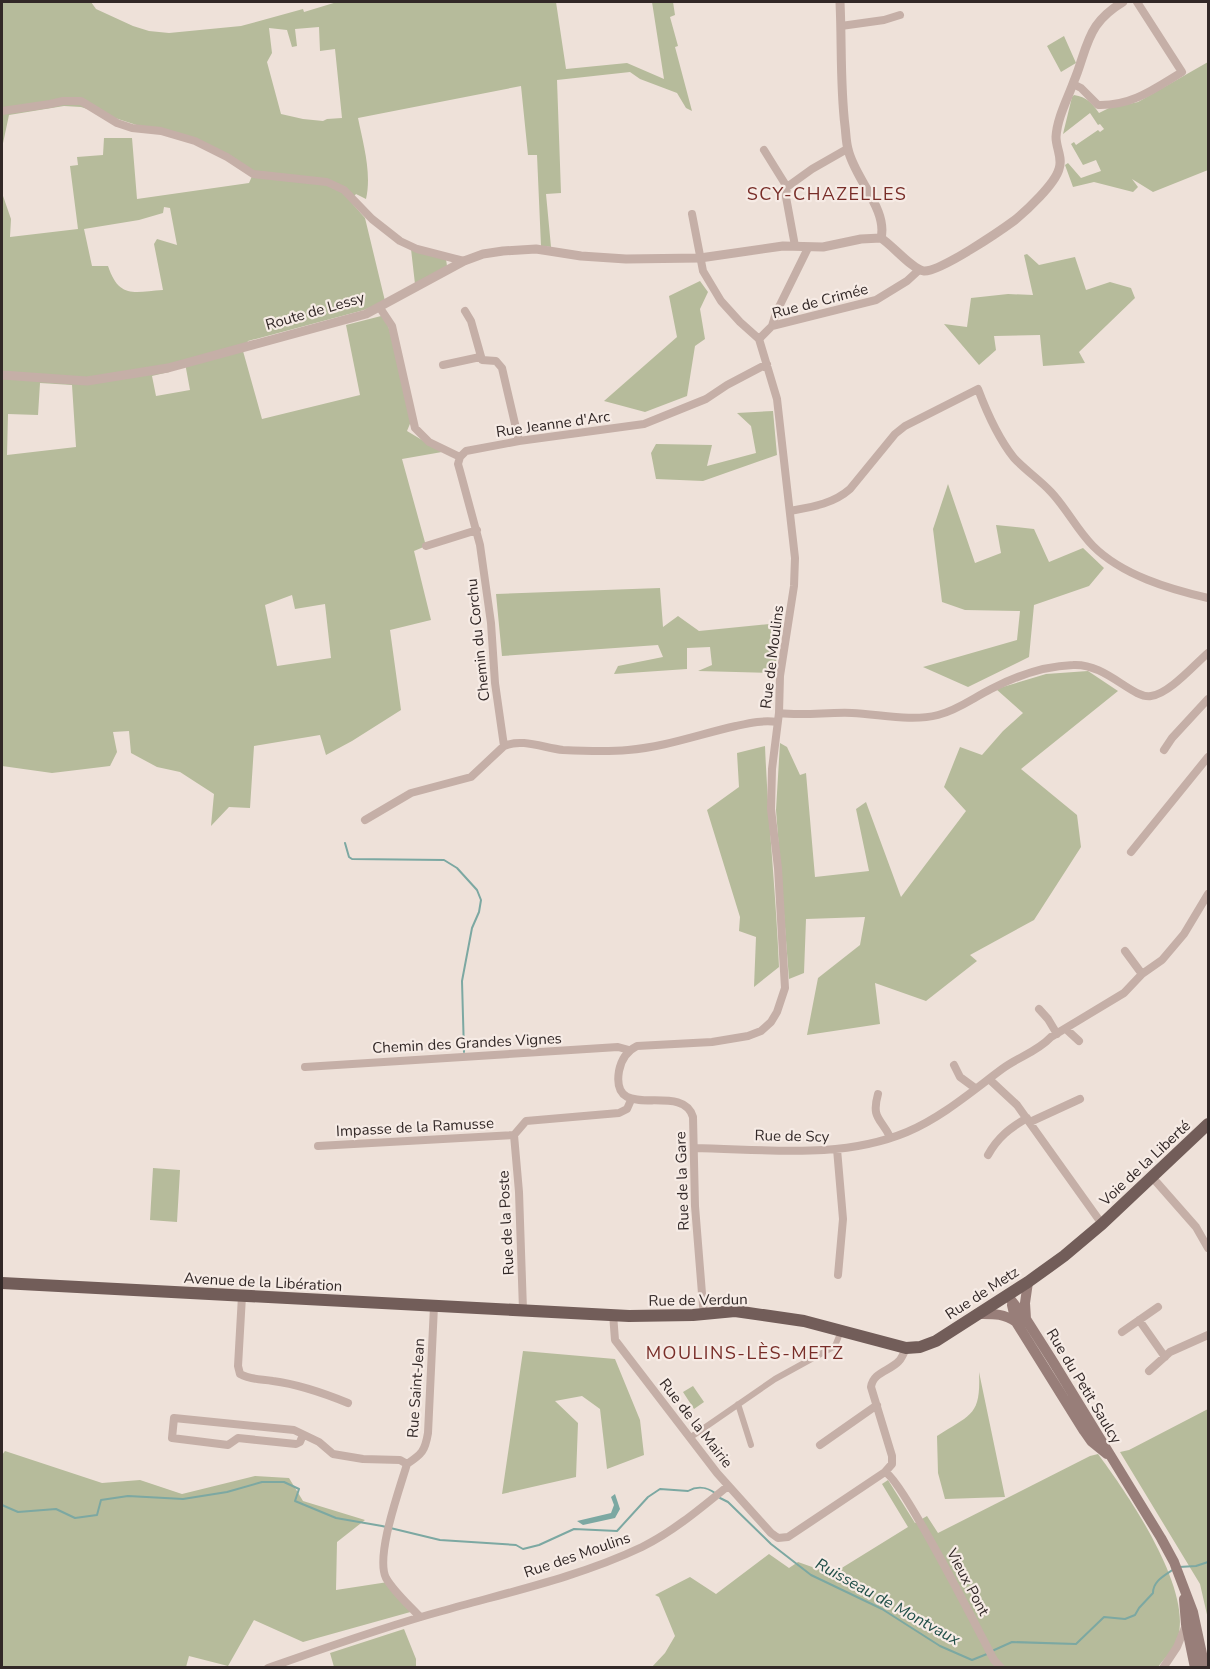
<svg xmlns="http://www.w3.org/2000/svg" width="1210" height="1669" font-family="'Nunito Sans',sans-serif">
<style>
.green{fill:#b6bb9b;fill-rule:evenodd}
.water{fill:#7ca8a2}
.lines{fill:none;stroke-linecap:round;stroke-linejoin:round}
.stream{stroke:#7ca8a2;stroke-width:2}
.pedestrian{stroke:#c5afa7;stroke-width:6}
.minor{stroke:#c5afa7;stroke-width:8}
.tertiary{stroke:#c5afa7;stroke-width:9}
.secondary{stroke:#987e79;stroke-width:10}
.primary{stroke:#725d59;stroke-width:12}
.labels{text-anchor:middle;stroke-width:4.5;stroke-linejoin:round;paint-order:stroke}
.street-label{font-size:15px;fill:#322827;stroke:#f6ebe5}
.water-label{font-size:16px;font-style:italic;fill:#214f49;stroke:#f6ebe5}
.quarter-label{font-size:18px;letter-spacing:1.5px;fill:#782d28;stroke:#f6ebe5}
</style>
<rect width="100%" height="100%" fill="#eee1d9"/>
<!-- green -->
<path class="green" d="M 2,2 L 91,2 L 96,9 L 133,26 L 149,31 L 169,33 L 241,26 L 303,9 L 304,12 L 337,2 L 556,2 L 566,69 L 627,63 L 664,79 L 652,2 L 673,2 L 675,15 L 670,17 L 678,46 L 675,47 L 692,111 L 686,108 L 677,93 L 640,79 L 630,72 L 557,80 L 561,193 L 546,194 L 551,247 L 541,246 L 537,155 L 528,155 L 521,86 L 358,118 C 363,143 372,173 366,199 L 356,194 L 350,201 L 365,218 L 385,301 L 364,310 L 248,341 L 243,351 L 262,419 L 360,395 L 346,325 L 385,315 L 414,414 L 407,431 L 442,452 L 402,459 L 426,546 L 414,551 L 431,620 L 390,630 L 401,710 L 352,741 L 326,755 L 320,735 L 254,746 L 250,808 L 229,807 L 211,826 L 214,794 L 180,772 L 157,767 L 131,753 L 129,731 L 113,732 L 117,752 L 110,766 L 52,773 L 2,766 L 2,193 L 11,219 L 10,237 L 78,229 L 70,166 L 78,165 L 77,157 L 103,155 L 104,138 L 132,138 L 137,199 L 249,183 L 253,174 L 229,155 L 81,107 L 64,106 L 9,115 L 2,148 ZM 319,27 L 320,51 L 335,49 L 342,118 L 327,119 L 323,121 L 303,119 L 281,114 L 267,62 L 272,53 L 269,28 L 287,30 L 292,47 L 297,46 L 295,29 ZM 164,207 L 170,208 L 177,245 L 157,239 L 154,244 L 163,290 C 134,292 119,299 108,266 L 92,266 L 84,229 L 139,220 L 163,213 ZM 185,363 L 190,390 L 156,396 L 152,376 L 169,372 ZM 40,383 L 72,385 L 76,447 L 7,455 L 8,414 L 38,415 ZM 292,595 L 295,609 L 325,604 L 331,658 L 277,666 L 265,605 Z
M 1064,36 L 1076,63 L 1061,72 L 1047,46 Z
M 1208,62 L 1208,170 L 1153,192 L 1132,179 L 1138,187 L 1133,192 L 1094,182 L 1073,187 L 1065,165 L 1068,163 L 1081,178 L 1101,171 L 1096,160 L 1083,165 L 1071,144 L 1074,142 L 1076,145 L 1098,130 L 1100,132 L 1104,129 L 1100,124 L 1098,125 L 1090,113 L 1063,134 L 1072,97 L 1074,95 C 1087,97 1092,103 1099,113 L 1109,108 L 1138,102 Z
M 411,249 L 446,259 L 447,266 L 415,284 Z
M 1027,254 L 1039,265 L 1075,257 L 1086,290 L 1110,282 L 1131,288 L 1135,298 L 1079,352 L 1085,363 L 1043,366 L 1040,335 L 994,336 L 996,350 L 979,365 L 944,324 L 967,327 L 971,298 L 1008,294 L 1033,295 L 1024,255 Z
M 700,281 L 708,292 L 700,309 L 705,339 L 695,346 L 687,396 L 645,412 L 604,401 L 677,337 L 669,296 Z
M 773,411 L 777,455 L 703,481 L 656,479 L 651,453 L 656,444 L 712,445 L 707,466 L 756,453 L 751,426 L 737,413 Z
M 948,484 L 975,563 L 1001,553 L 996,525 L 1034,529 L 1049,562 L 1083,548 L 1104,568 L 1089,586 L 1034,605 L 1029,657 L 968,687 L 923,667 L 1017,640 L 1020,611 L 965,610 L 942,602 L 933,529 Z
M 660,588 L 663,627 L 678,616 L 699,631 L 780,623 L 775,673 L 698,671 L 712,665 L 710,647 L 687,648 L 687,669 L 614,674 L 618,666 L 663,657 L 658,645 L 502,656 L 496,594 Z
M 1088,671 L 1118,691 L 1021,769 L 1077,815 L 1081,847 L 1034,920 L 970,955 L 977,961 L 926,1001 L 875,983 L 880,1024 L 807,1035 L 818,978 L 860,945 L 865,917 L 806,919 L 804,973 L 789,979 L 776,810 L 780,743 L 787,747 L 800,775 L 806,773 L 815,877 L 869,871 L 856,809 L 866,802 L 901,897 L 966,811 L 944,787 L 960,747 L 982,755 L 1003,731 L 1023,713 L 996,689 L 1046,674 Z
M 765,746 C 768,820 776,893 779,967 L 754,987 L 756,937 L 739,931 L 740,917 L 707,810 L 739,787 L 737,753 Z
M 153,1168 L 180,1170 L 177,1222 L 150,1220 Z
M 523,1351 L 615,1359 L 640,1420 L 644,1455 L 607,1469 L 600,1409 L 582,1396 L 555,1401 L 578,1423 L 576,1477 L 502,1494 Z
M 979,1372 L 1005,1497 L 945,1499 L 938,1473 L 937,1436 C 971,1414 981,1416 979,1372 Z
M 693,1386 L 704,1402 L 694,1409 L 683,1392 Z
M 1208,1409 L 1208,1619 L 1200,1584 L 1120,1452 L 1129,1450 Z
M 5,1451 L 102,1483 L 140,1480 L 182,1494 L 255,1476 L 289,1478 L 303,1501 L 365,1520 L 337,1542 L 336,1590 L 388,1582 L 414,1611 L 303,1642 L 254,1620 L 228,1666 L 189,1656 L 186,1667 L 2,1667 L 2,1455 Z
M 1098,1454 C 1127,1493 1192,1587 1178,1637 C 1175,1648 1165,1658 1158,1667 L 651,1668 L 665,1653 L 675,1636 L 659,1597 L 655,1595 L 690,1577 L 716,1594 L 769,1554 L 789,1568 L 798,1562 L 832,1574 L 908,1527 L 882,1484 L 888,1480 L 915,1523 L 927,1516 L 938,1533 L 1090,1456 Z
M 404,1629 L 416,1659 L 416,1667 L 334,1667 L 330,1653 Z"/>
<!-- water -->
<path class="water" d="M 615,1494 L 620,1509 L 615,1518 L 583,1525 L 577,1521 L 611,1513 L 614,1505 L 611,1497 Z"/>
<g class="lines">
<!-- stream -->
<path class="stream" d="M 345,843 L 349,857 L 352,859 L 444,860 L 457,868 L 477,890 L 481,900 L 479,912 L 472,928 L 462,981 L 464,1052
M 720,1498 L 728,1502 L 771,1544 L 811,1575 L 882,1609 L 940,1646 L 972,1660 L 987,1654
M 2,1505 L 18,1512 L 56,1509 L 75,1518 L 97,1515 L 101,1500 L 128,1496 L 183,1499 L 227,1492 L 262,1482 L 284,1482 L 299,1489 L 295,1501 L 336,1518 L 382,1526 L 440,1540 L 516,1545 L 523,1549 L 539,1545 L 574,1529 L 617,1531 L 648,1497 L 660,1489 L 688,1491 C 697,1486 707,1487 715,1493
M 1179,1567 L 1196,1566 L 1208,1562
M 992,1651 L 1012,1642 L 1076,1644 L 1104,1617 L 1125,1619 L 1135,1615 L 1139,1608 L 1153,1593 C 1153,1581 1164,1576 1174,1569"/>
<!-- pedestrian -->
<path class="pedestrian" d="M 738,1404 L 751,1445
M 691,1437 L 775,1379 L 835,1346 L 841,1331"/>
<!-- minor -->
<path class="minor" d="M 841,26 L 884,20 L 900,15
M 1073,84 L 1081,88 L 1098,105 C 1132,106 1154,89 1182,72 L 1137,2
M 2,111 L 50,104 L 63,101 L 81,101 L 117,123 L 132,128 L 161,131 L 195,141 L 227,157 L 253,174 L 327,182 L 344,190 L 372,219 L 400,241 L 417,249 L 464,261
M 764,150 L 787,187
M 692,214 L 703,271 L 721,301 L 740,322 L 759,339
M 795,246 L 786,197 L 787,187 L 812,169 L 847,149
M 380,308 L 392,326 L 415,428 L 429,442 L 460,457
M 465,311 L 471,321 L 482,360 L 496,361 L 502,368 L 519,441
M 772,326 L 776,313 L 808,248
M 759,339 L 772,326 L 876,300 L 907,281 L 919,270
M 443,365 L 480,357
M 790,511 C 812,507 833,504 850,489 L 895,434 L 905,426 L 978,389 C 987,413 998,438 1014,458 C 1025,470 1040,480 1051,492 C 1067,509 1077,530 1093,546 C 1122,575 1169,589 1208,598
M 426,546 L 477,530
M 779,713 C 803,716 828,712 852,713 C 879,714 911,722 938,715 C 958,710 973,698 991,689 C 1016,676 1045,666 1073,665 C 1106,663 1132,699 1151,696 C 1169,694 1194,665 1208,653
M 504,746 L 495,683 L 491,623 L 480,545 L 460,471 L 458,464 L 460,457 L 466,451 L 519,441 L 644,424 L 706,399 L 727,385 L 767,364
M 1164,750 L 1172,738 L 1208,699
M 365,820 L 411,793 L 471,777 L 504,746 C 522,738 544,748 563,750 C 584,751 607,752 628,750 C 665,747 700,734 736,726 C 750,723 763,720 777,722
M 1131,852 L 1208,757
M 1125,951 L 1142,974
M 1039,1009 L 1048,1019 L 1057,1034
M 1066,1029 L 1079,1041
M 954,1065 L 960,1077 L 975,1088
M 305,1067 L 618,1047 L 629,1050
M 989,1079 L 1017,1105 L 1102,1224
M 878,1094 C 871,1119 881,1118 890,1137
M 1030,1122 L 1080,1099
M 514,1135 L 519,1192 L 523,1310
M 514,1135 L 526,1121 L 619,1113 L 627,1109 L 631,1100
M 318,1146 L 514,1135
M 694,1148 C 765,1149 840,1160 907,1132 C 942,1117 971,1092 1002,1069 C 1018,1057 1037,1052 1051,1037 L 1124,993 L 1142,974 L 1162,960 L 1184,934 L 1208,894
M 837,1149 L 843,1219 L 838,1275
M 988,1155 C 998,1137 1010,1128 1027,1118
M 1152,1177 L 1196,1227 L 1208,1248
M 242,1296 L 238,1366 L 240,1374 C 251,1380 261,1379 273,1381 C 296,1384 326,1394 348,1403
M 613,1314 L 615,1340 L 717,1473 L 771,1533 L 778,1538 L 788,1537 L 885,1472 L 892,1464 L 892,1456 L 871,1387 C 873,1372 890,1371 899,1361 C 902,1358 904,1353 906,1348
M 705,1314 L 703,1306 L 695,1206 L 693,1117 C 682,1080 610,1125 619,1071 C 621,1060 627,1051 637,1046 L 712,1042 L 748,1036 L 761,1031 L 771,1022 L 777,1012 L 785,988 L 778,868 L 771,809 L 772,769 L 779,713 L 780,676 L 794,586 L 795,558 L 777,399 L 759,339
M 1139,1320 L 1165,1357
M 1122,1332 L 1158,1307
M 1149,1371 L 1170,1352 L 1208,1335
M 303,1435 L 300,1442 L 296,1444 L 238,1438 L 228,1445 L 172,1438 L 174,1418 L 294,1430 L 319,1442 L 333,1454 L 363,1459 L 400,1460 L 407,1464
M 820,1445 L 877,1405
M 407,1464 C 400,1488 375,1556 386,1578 C 394,1592 409,1605 420,1617
M 407,1464 C 422,1454 425,1451 428,1433 L 434,1306
M 885,1472 C 902,1479 980,1634 994,1660 L 1001,1668
M 268,1668 C 325,1648 383,1627 442,1611 C 509,1592 579,1577 642,1547 C 674,1531 701,1508 728,1486
M 1163,1668 L 1177,1647 L 1186,1625"/>
<!-- tertiary -->
<path class="tertiary" d="M 840,2 C 842,43 840,85 845,126 C 846,134 846,142 848,149 C 854,178 888,209 881,238
M 881,238 C 892,245 913,270 924,271 C 940,272 1000,231 1015,220 C 1027,210 1055,184 1059,169 C 1063,158 1056,148 1056,137 C 1057,118 1068,98 1074,81 C 1082,63 1085,42 1096,26 C 1103,16 1113,8 1123,2
M 2,375 L 87,381 L 168,368 L 366,314 L 464,261 L 483,254 L 503,251 L 536,249 L 581,256 L 626,259 L 700,258 L 783,246 L 823,247 L 861,239 L 881,238"/>
<!-- secondary -->
<path class="secondary" d="M 1007,1295 L 1026,1319 L 1052,1360 L 1161,1538 L 1174,1562 L 1193,1612 L 1205,1668
M 1012,1305 L 1016,1322 L 1084,1431 L 1091,1441 L 1107,1454
M 977,1314 C 993,1314 1003,1313 1016,1322
M 1026,1319 L 1025,1303 L 1028,1282
M 1184,1599 L 1186,1624 L 1195,1668"/>
<!-- primary -->
<path class="primary" d="M 2,1283 L 629,1316 L 693,1315 L 735,1311 L 804,1321 L 906,1348 L 920,1347 L 936,1341 L 1028,1282 L 1064,1256 L 1102,1224 L 1208,1124"/>
</g>
<g class="labels">
<!-- street labels -->
<g class="street-label">
<text transform="translate(820 301) rotate(-15)" y="5">Rue de Crimée</text>
<text transform="translate(315 311) rotate(-16)" y="5">Route de Lessy</text>
<text transform="translate(553 424) rotate(-8)" y="5">Rue Jeanne d'Arc</text>
<text transform="translate(478 640) rotate(-96)" y="5">Chemin du Corchu</text>
<text transform="translate(772 657) rotate(-83)" y="5">Rue de Moulins</text>
<text transform="translate(467 1043) rotate(-3)" y="5">Chemin des Grandes Vignes</text>
<text transform="translate(415 1127) rotate(-3)" y="5">Impasse de la Ramusse</text>
<text transform="translate(792 1136) rotate(1)" y="5">Rue de Scy</text>
<text transform="translate(1145 1163) rotate(-43)" y="5">Voie de la Liberté</text>
<text transform="translate(682 1181) rotate(-92)" y="5">Rue de la Gare</text>
<text transform="translate(506 1223) rotate(-93)" y="5">Rue de la Poste</text>
<text transform="translate(263 1282) rotate(3)" y="5">Avenue de la Libération</text>
<text transform="translate(982 1293) rotate(-33)" y="5">Rue de Metz</text>
<text transform="translate(698 1300) rotate(-1)" y="5">Rue de Verdun</text>
<text transform="translate(1084 1386) rotate(59)" y="5">Rue du Petit Saulcy</text>
<text transform="translate(416 1388) rotate(-86)" y="5">Rue Saint-Jean</text>
<text transform="translate(696 1423) rotate(52)" y="5">Rue de la Mairie</text>
<text transform="translate(577 1555) rotate(-19)" y="5">Rue des Moulins</text>
<text transform="translate(968 1582) rotate(62)" y="5">Vieux Pont</text>
</g>
<!-- water labels -->
<g class="water-label">
<text transform="translate(888 1601) rotate(29)" y="6">Ruisseau de Montvaux</text>
</g>
<!-- quarter labels -->
<g class="quarter-label">
<text x="827" y="200">SCY-CHAZELLES</text>
<text x="745" y="1359">MOULINS-LÈS-METZ</text>
</g>
</g>
<!-- border -->
<rect width="1210" height="1669" fill="none" stroke="#322827" stroke-width="6"/>
</svg>
